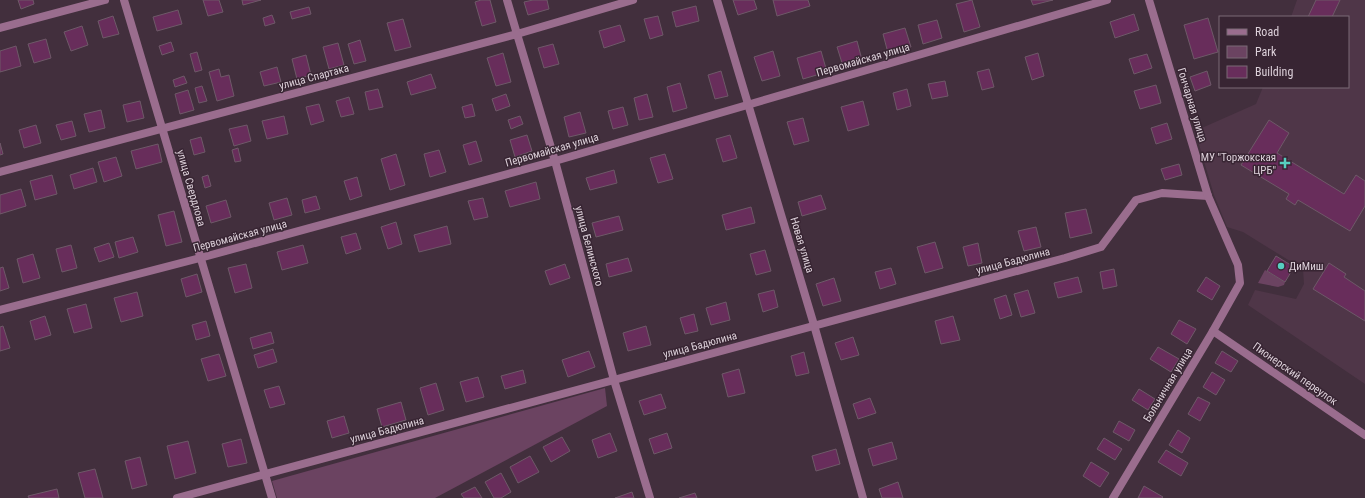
<svg xmlns="http://www.w3.org/2000/svg" width="1365" height="498" viewBox="0 0 1365 498" font-family="'Roboto Condensed',sans-serif">
<rect width="100%" height="100%" fill="#422f3d"/>
<path fill="#4f3648" d="M1297 0H1365V384L1248 305 1255 290 1296 299 1304 284 1303 269 1243 232 1227 227 1214 195 1195 131 1256 104 1263 87H1348V17H1291Z"/>
<g fill="#6b4361">
<path d="M1265 270 1285 282 1284 285 1278 287 1258 283Z"/>
<path d="M605 388 607 406 435 498H277L272 481Z"/>
</g>
<g fill="#682d5b" stroke="#6e5968">
<path d="M18 0H33L34 4 21 9Z"/>
<path d="M203 0H219L223 12 208 16Z"/>
<path d="M242 0H261L243 5Z"/>
<path d="M481 0H490L496 22 482 26 475 2Z"/>
<path d="M533 0H547L549 9 528 15 524 2Z"/>
<path d="M733 0H754L757 9 738 15Z"/>
<path d="M773 0H808L810 6 777 16Z"/>
<path d="M972 0 980 27 964 32 956 4Z"/>
<path d="M1031 0H1053L1033 5Z"/>
<path d="M1316 0H1340L1332 17H1308Z"/>
<path d="M696 6 699 21 676 27 672 12Z"/>
<path d="M309 7 311 14 292 19 290 12Z"/>
<path d="M178 10 182 24 157 31 153 17Z"/>
<path d="M1134 14 1139 30 1115 38 1110 22Z"/>
<path d="M272 15 275 23 265 26 263 18Z"/>
<path d="M113 16 119 34 103 38 98 21Z"/>
<path d="M658 16 663 35 650 39 644 19Z"/>
<path d="M1208 18 1218 52 1194 59 1184 25Z"/>
<path d="M403 19 411 47 395 51 387 23Z"/>
<path d="M937 20 942 38 923 44 918 25Z"/>
<path d="M620 25 625 41 604 48 599 31Z"/>
<path d="M82 26 88 45 71 51 64 32Z"/>
<path d="M905 28 911 47 888 53 883 34Z"/>
<path d="M46 39 51 58 34 63 28 44Z"/>
<path d="M360 40 366 61 354 64 348 44Z"/>
<path d="M857 41 862 60 843 66 837 47Z"/>
<path d="M171 42 174 51 162 55 159 46Z"/>
<path d="M338 43 344 65 329 69 323 47Z"/>
<path d="M553 44 559 64 544 68 538 48Z"/>
<path d="M16 46 21 66 0 72V51Z"/>
<path d="M773 51 780 76 762 81 754 57Z"/>
<path d="M821 51 827 72 803 79 797 58Z"/>
<path d="M197 52 202 70 195 72 190 54Z"/>
<path d="M503 53 511 82 496 86 487 58Z"/>
<path d="M1038 53 1044 76 1032 80 1025 57Z"/>
<path d="M1147 54 1152 68 1134 74 1129 59Z"/>
<path d="M306 55 311 75 297 79 292 59Z"/>
<path d="M277 67 281 82 264 86 260 72Z"/>
<path d="M219 69 221 77 229 75 234 96 217 101 209 72Z"/>
<path d="M989 69 994 87 982 90 977 72Z"/>
<path d="M721 71 728 96 715 99 708 75Z"/>
<path d="M1207 71 1211 85 1195 91 1190 77Z"/>
<path d="M431 74 436 88 411 95 407 82Z"/>
<path d="M184 76 187 83 175 87 173 80Z"/>
<path d="M945 81 948 96 932 99 928 84Z"/>
<path d="M680 83 687 108 673 112 667 87Z"/>
<path d="M1156 85 1161 103 1140 109 1134 91Z"/>
<path d="M202 86 207 101 199 103 195 88Z"/>
<path d="M378 89 383 107 369 110 365 92Z"/>
<path d="M907 89 911 106 897 110 893 93Z"/>
<path d="M188 90 194 110 180 114 175 94Z"/>
<path d="M506 94 510 106 496 111 492 99Z"/>
<path d="M647 94 653 117 639 120 634 98Z"/>
<path d="M349 97 354 114 341 117 336 101Z"/>
<path d="M140 101 144 118 127 122 123 105Z"/>
<path d="M863 101 869 125 848 131 841 107Z"/>
<path d="M319 104 324 121 311 125 306 107Z"/>
<path d="M472 104 475 116 465 118 462 107Z"/>
<path d="M623 107 628 125 613 129 608 111Z"/>
<path d="M101 110 105 128 89 132 84 114Z"/>
<path d="M580 112 586 133 569 137 564 117Z"/>
<path d="M284 116 288 134 267 139 262 121Z"/>
<path d="M520 116 523 124 511 129 508 120Z"/>
<path d="M803 118 809 141 794 145 787 122Z"/>
<path d="M1269 120 1289 133 1277 153 1344 194 1356 175 1365 181V206L1350 231 1298 200 1295 205 1286 199 1289 194 1241 165Z"/>
<path d="M72 121 76 136 61 140 56 125Z"/>
<path d="M1167 123 1172 139 1156 144 1151 128Z"/>
<path d="M36 125 41 143 24 148 19 130Z"/>
<path d="M247 125 251 141 234 146 229 129Z"/>
<path d="M527 135 532 151 515 157 510 140Z"/>
<path d="M730 135 737 158 723 162 716 139Z"/>
<path d="M201 137 205 152 194 155 190 140Z"/>
<path d="M476 141 482 161 469 165 463 145Z"/>
<path d="M0 143 3 154 0 155Z"/>
<path d="M158 144 162 162 136 169 131 151Z"/>
<path d="M238 148 241 161 235 162 232 150Z"/>
<path d="M439 150 446 172 430 177 424 154Z"/>
<path d="M396 154 405 185 390 190 381 159Z"/>
<path d="M665 154 673 179 658 183 650 158Z"/>
<path d="M116 157 122 176 104 182 98 162Z"/>
<path d="M1179 164 1182 175 1165 180 1161 169Z"/>
<path d="M93 168 97 182 74 189 70 175Z"/>
<path d="M614 170 617 183 590 190 586 178Z"/>
<path d="M52 175 57 194 35 200 30 181Z"/>
<path d="M208 175 211 186 205 188 202 177Z"/>
<path d="M357 177 362 196 350 200 344 181Z"/>
<path d="M536 182 540 199 510 207 505 191Z"/>
<path d="M21 189 26 206 0 214V195Z"/>
<path d="M821 195 826 209 802 216 798 202Z"/>
<path d="M316 196 320 209 305 213 302 200Z"/>
<path d="M287 198 292 215 274 220 269 203Z"/>
<path d="M483 198 488 217 474 220 468 201Z"/>
<path d="M226 200 231 217 211 223 206 206Z"/>
<path d="M751 207 755 223 726 230 722 215Z"/>
<path d="M1086 209 1092 233 1070 238 1065 213Z"/>
<path d="M174 211 182 242 166 246 158 215Z"/>
<path d="M619 216 623 230 596 237 592 223Z"/>
<path d="M396 222 402 244 388 249 381 227Z"/>
<path d="M447 226 451 244 419 252 414 235Z"/>
<path d="M1036 227 1041 247 1024 251 1018 231Z"/>
<path d="M356 233 361 249 346 254 341 237Z"/>
<path d="M133 237 138 252 119 258 115 242Z"/>
<path d="M935 242 943 268 925 273 917 247Z"/>
<path d="M109 243 114 257 99 262 94 248Z"/>
<path d="M978 243 982 263 968 266 963 247Z"/>
<path d="M71 245 77 268 62 272 56 249Z"/>
<path d="M303 245 308 263 282 270 277 252Z"/>
<path d="M765 250 771 271 756 275 750 254Z"/>
<path d="M33 254 40 278 23 283 17 259Z"/>
<path d="M1276 256 1294 267 1285 282 1267 271Z"/>
<path d="M628 258 632 271 609 277 606 264Z"/>
<path d="M1329 263 1346 274 1344 277 1365 291V321L1313 289Z"/>
<path d="M246 264 252 288 235 293 228 268Z"/>
<path d="M565 264 570 278 550 285 545 271Z"/>
<path d="M3 267 9 288 0 291V268Z"/>
<path d="M891 268 896 284 880 289 875 272Z"/>
<path d="M1114 269 1117 286 1103 289 1100 272Z"/>
<path d="M197 274 202 292 186 297 181 279Z"/>
<path d="M1078 277 1082 292 1058 298 1054 283Z"/>
<path d="M1206 277 1220 286 1212 300 1197 291Z"/>
<path d="M834 278 841 301 823 306 816 284Z"/>
<path d="M774 290 778 307 763 312 758 294Z"/>
<path d="M1028 290 1035 313 1021 317 1014 294Z"/>
<path d="M137 292 143 316 121 322 114 298Z"/>
<path d="M1006 295 1012 315 1000 319 994 299Z"/>
<path d="M726 302 730 320 711 325 706 308Z"/>
<path d="M86 304 92 328 74 333 67 309Z"/>
<path d="M694 314 698 331 685 334 680 318Z"/>
<path d="M45 316 51 335 35 340 30 321Z"/>
<path d="M953 316 960 340 941 344 935 321Z"/>
<path d="M1179 320 1196 329 1187 344 1171 334Z"/>
<path d="M206 321 210 336 196 340 192 325Z"/>
<path d="M3 326 10 348 0 351V327Z"/>
<path d="M646 326 651 345 628 351 623 333Z"/>
<path d="M271 332 274 343 253 349 250 338Z"/>
<path d="M853 337 859 355 841 360 835 343Z"/>
<path d="M1158 347 1179 359 1171 372 1150 359Z"/>
<path d="M273 349 277 362 258 368 254 355Z"/>
<path d="M589 351 595 367 568 377 562 360Z"/>
<path d="M1222 351 1238 361 1231 372 1215 363Z"/>
<path d="M804 352 809 373 796 376 791 356Z"/>
<path d="M219 354 226 376 208 381 201 359Z"/>
<path d="M739 369 745 393 728 397 722 374Z"/>
<path d="M523 370 526 383 505 389 501 376Z"/>
<path d="M1212 372 1225 380 1216 395 1203 387Z"/>
<path d="M478 377 484 397 466 402 460 382Z"/>
<path d="M436 383 444 410 428 415 420 388Z"/>
<path d="M279 386 285 404 270 408 264 390Z"/>
<path d="M1139 389 1155 399 1148 410 1132 400Z"/>
<path d="M661 394 666 408 644 415 639 401Z"/>
<path d="M1198 397 1210 403 1200 421 1188 414Z"/>
<path d="M870 398 876 413 858 419 853 404Z"/>
<path d="M401 402 406 420 382 427 377 409Z"/>
<path d="M344 416 349 433 332 438 327 421Z"/>
<path d="M1119 421 1135 430 1129 441 1113 432Z"/>
<path d="M1178 430 1190 438 1182 453 1169 445Z"/>
<path d="M610 433 617 451 598 458 592 440Z"/>
<path d="M667 433 672 448 654 454 649 439Z"/>
<path d="M562 437 570 451 551 462 543 447Z"/>
<path d="M1104 438 1122 449 1115 460 1097 449Z"/>
<path d="M241 439 247 463 228 467 222 444Z"/>
<path d="M188 441 196 473 175 479 167 446Z"/>
<path d="M892 442 897 459 873 466 868 449Z"/>
<path d="M836 449 840 464 816 471 812 456Z"/>
<path d="M1166 450 1188 463 1181 476 1158 462Z"/>
<path d="M530 456 539 472 518 483 510 467Z"/>
<path d="M140 457 147 485 132 489 125 461Z"/>
<path d="M1091 462 1109 473 1100 487 1083 476Z"/>
<path d="M95 469 103 498H85L78 473Z"/>
<path d="M501 473 511 492 501 498H494L485 482Z"/>
<path d="M898 482 903 498H882L879 489Z"/>
<path d="M1144 486 1163 497 1162 498H1138Z"/>
<path d="M475 487 482 498H464L461 494Z"/>
<path d="M57 489 59 498H29L28 496Z"/>
<path d="M632 492 634 498H615Z"/>
<path d="M695 493 697 498H679Z"/>
</g>
<g fill="none" stroke-linecap="round" stroke-linejoin="round">
<g stroke="#9a6d8e" stroke-width="8">
<path d="M124 0 272 498"/>
<path d="M507 0 517 34 633 0"/>
<path d="M717 0 814 325 863 498"/>
<path d="M0 28 105 0"/>
<path d="M0 310 200 258 555 161 1107 0"/>
<path d="M177 498 1065 258 1101 247 1136 200 1162 193 1208 196"/>
</g>
<g stroke="#9a6d8e" stroke-width="8">
<path d="M0 172 517 34 555 161 614 380 650 498"/>
<path d="M1213 331 1365 435"/>
<path d="M1113 498 1213 331 1240 283 1238 265 1208 196 1149 0"/>
</g>
</g>
<g fill="#57cec1" stroke="#382533" stroke-width="1.5">
<path d="M1283 157h4v4h4v4h-4v4h-4v-4h-4v-4h4z"/>
<circle cx="1281" cy="266" r="4"/>
</g>
<g text-anchor="middle" dominant-baseline="central" stroke-width="3" stroke-linejoin="round" paint-order="stroke">
<g font-size="11" fill="#ddd1da" stroke="#382533">
<text transform="translate(863 60) rotate(-16)">Первомайская улица</text>
<text transform="translate(314 77) rotate(-15)">улица Спартака</text>
<text transform="translate(1192 105) rotate(73)">Гончарная улица</text>
<text transform="translate(552 150) rotate(-16)">Первомайская улица</text>
<text transform="translate(191 188) rotate(74)">улица Свердлова</text>
<text transform="translate(240 236) rotate(-15)">Первомайская улица</text>
<text transform="translate(802 245) rotate(73)">Новая улица</text>
<text transform="translate(589 246) rotate(75)">улица Белинского</text>
<text transform="translate(1013 261) rotate(-15)">улица Бадюлина</text>
<text transform="translate(700 345) rotate(-15)">улица Бадюлина</text>
<text transform="translate(1295 374) rotate(35)">Пионерский переулок</text>
<text transform="translate(1168 385) rotate(-59)">Больничная улица</text>
<text transform="translate(387 430) rotate(-15)">улица Бадюлина</text>
</g>
<g font-size="11" fill="#ddd1da" stroke="#382533" text-anchor="end">
<text x="1276" y="157">МУ "Торжокская<tspan x="1276" dy="13">ЦРБ"</tspan></text>
<text x="1289" y="266" text-anchor="start">ДиМиш</text>
</g>
</g>
<rect x="1219" y="16" width="130" height="72" fill="#382533" stroke="#7a6a76"/>
<rect x="1227" y="29" width="20" height="6" fill="#9a6d8e" stroke="#7a6a76"/>
<text x="1255" y="36" font-size="12" fill="#ddd1da">Road</text>
<rect x="1227" y="46" width="20" height="12" fill="#6b4361" stroke="#7a6a76"/>
<text x="1255" y="56" font-size="12" fill="#ddd1da">Park</text>
<rect x="1227" y="66" width="20" height="12" fill="#682d5b" stroke="#7a6a76"/>
<text x="1255" y="76" font-size="12" fill="#ddd1da">Building</text>
</svg>
